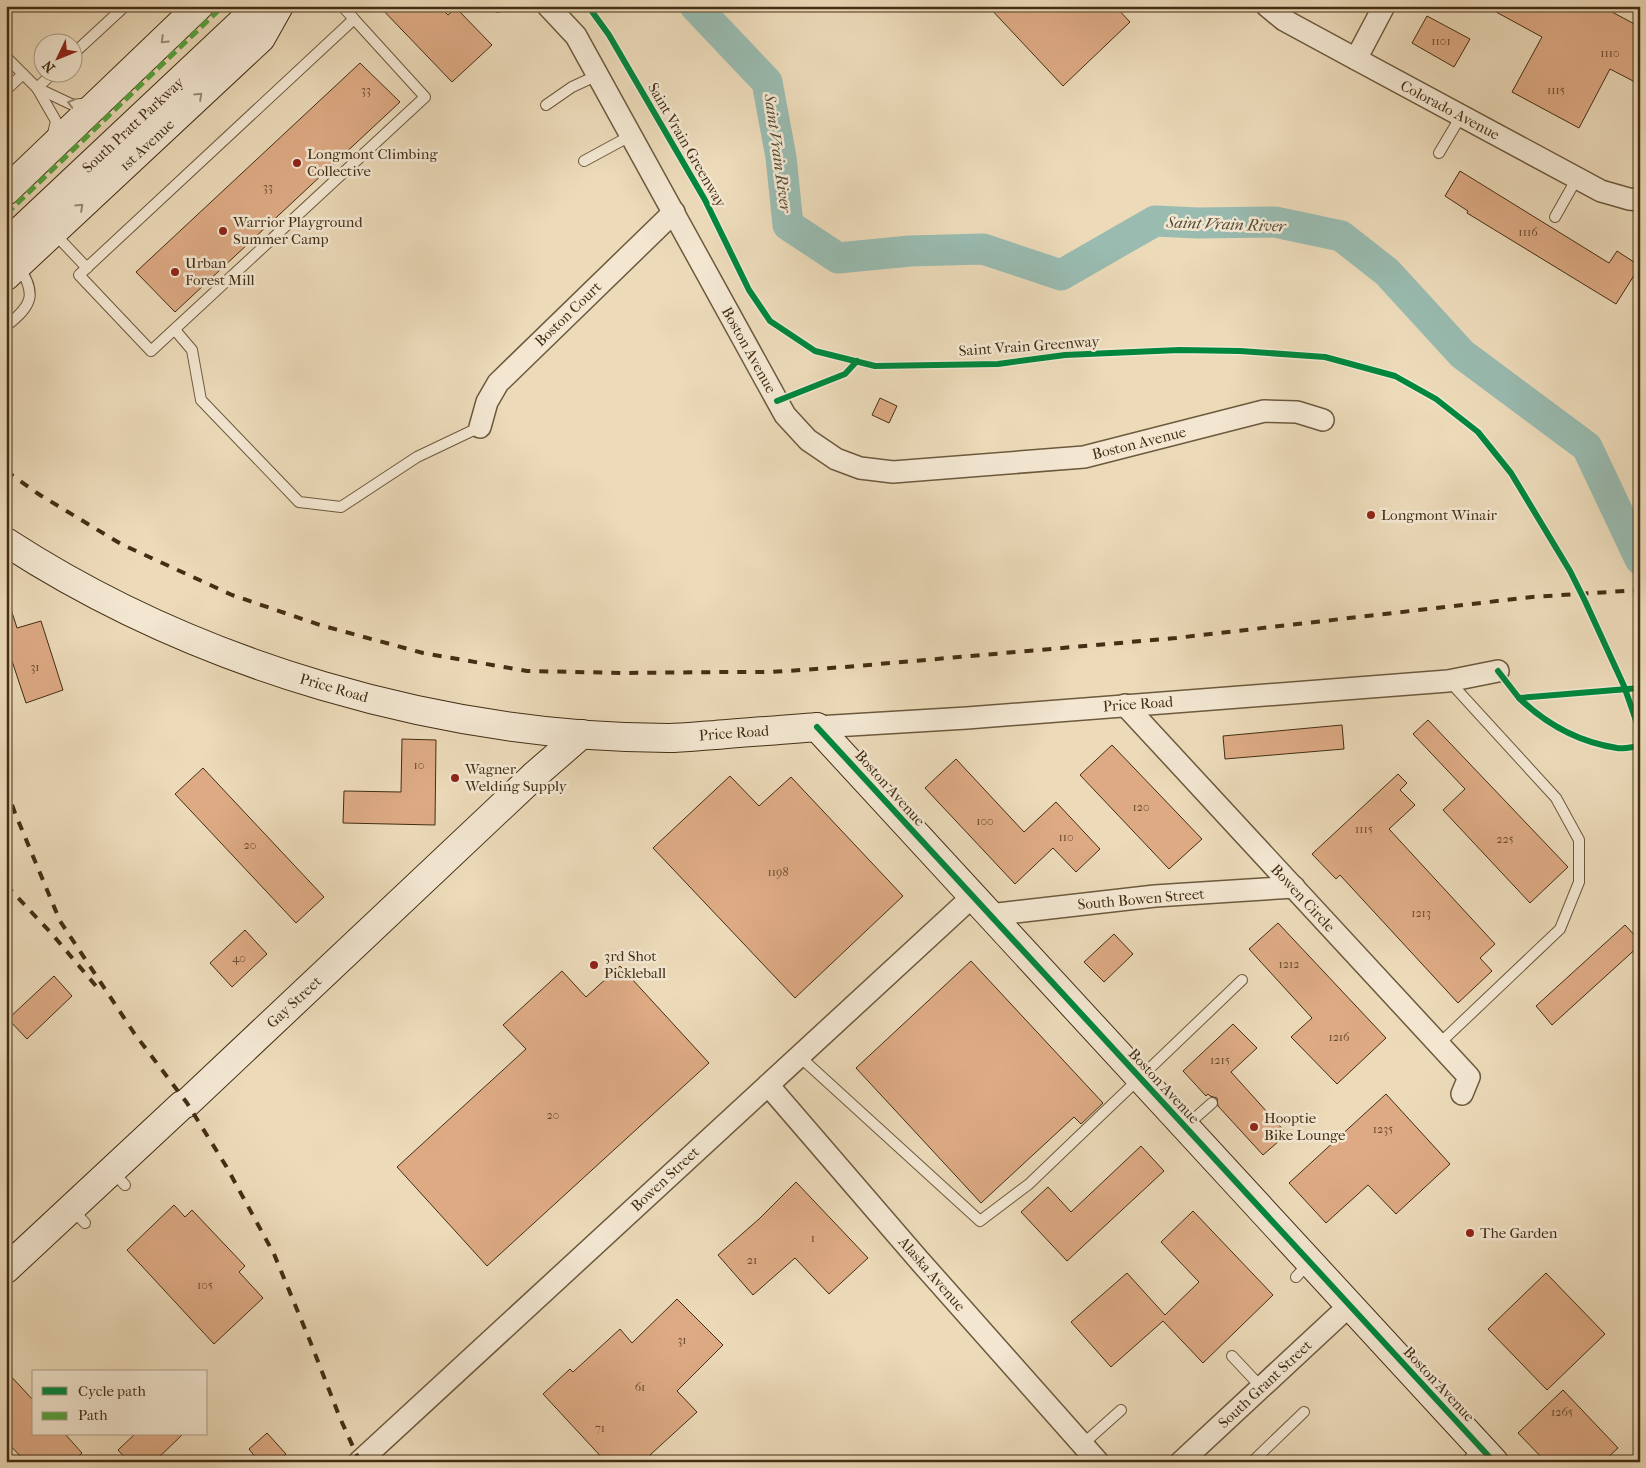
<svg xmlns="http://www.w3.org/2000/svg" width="1646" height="1468" viewBox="0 0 1646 1468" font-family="'IM FELL French Canon',serif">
<rect width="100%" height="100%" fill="#ecdab9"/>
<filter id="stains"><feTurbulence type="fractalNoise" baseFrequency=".004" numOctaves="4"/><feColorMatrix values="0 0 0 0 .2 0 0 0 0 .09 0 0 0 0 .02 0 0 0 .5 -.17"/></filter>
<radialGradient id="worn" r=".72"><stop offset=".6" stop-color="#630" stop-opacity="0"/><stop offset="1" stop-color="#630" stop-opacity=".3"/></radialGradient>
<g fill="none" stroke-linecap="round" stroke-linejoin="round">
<path stroke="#99bbb0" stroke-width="31" d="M695 6 767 82 781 157 788 225 838 258 910 251 983 249 1061 275 1155 221 1198 223 1275 222 1341 236 1387 272 1462 354 1587 447 1640 559"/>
</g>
<g fill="#ddaa84" stroke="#432e14">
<path d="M379 6H439L448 15 456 8 492 45 452 82Z"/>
<path d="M988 6H1115L1130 22 1063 86Z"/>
<path d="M1485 6H1601L1640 27V73L1635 82 1610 69 1579 128 1512 92 1542 37Z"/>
<path d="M1427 16 1470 39 1454 67 1412 43Z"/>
<path d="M360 63 400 102 175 312 136 272Z"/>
<path d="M1460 171 1609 263 1617 251 1640 266 1616 304 1467 213 1468 211 1445 196Z"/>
<path d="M880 398 897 406 889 423 872 415Z"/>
<path d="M9 603 17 628 41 621 63 690 26 703 6 643V604Z"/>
<path d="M1428 720 1568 867 1530 903 1443 810 1465 789 1413 734Z"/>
<path d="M1342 725 1344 749 1225 759 1223 736Z"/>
<path d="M402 739 436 740 435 825 343 823 344 791 401 792Z"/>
<path d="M1112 745 1202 839 1169 869 1080 775Z"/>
<path d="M956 759 1024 832 1056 802 1100 849 1076 872 1053 848 1015 884 925 788Z"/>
<path d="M203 768 324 897 296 923 175 794Z"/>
<path d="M1398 774 1407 783 1400 790 1415 805 1389 829 1495 944 1480 958 1492 971 1458 1003 1340 875 1336 879 1312 854Z"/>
<path d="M730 776 759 806 791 777 903 896 795 998 653 848Z"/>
<path d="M1278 923 1386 1038 1337 1084 1291 1037 1312 1018 1249 949Z"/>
<path d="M1625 925 1640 941V945L1552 1025 1536 1006Z"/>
<path d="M245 930 267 954 232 987 210 963Z"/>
<path d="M1114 934 1133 954 1104 982 1084 962Z"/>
<path d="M971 961 1103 1103 1081 1124 1074 1117 981 1203 856 1068Z"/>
<path d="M620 966 709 1063 487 1266 397 1167 526 1049 503 1025 562 971 586 997Z"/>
<path d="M54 976 72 996 27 1039 8 1019Z"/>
<path d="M1233 1024 1257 1048 1231 1072 1287 1134 1263 1155 1218 1106 1217 1098 1210 1096 1208 1094 1206 1096 1183 1071Z"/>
<path d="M1386 1094 1450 1164 1396 1214 1368 1185 1326 1223 1289 1183Z"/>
<path d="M1141 1146 1164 1171 1067 1261 1021 1212 1048 1187 1071 1212Z"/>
<path d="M796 1182 868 1258 829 1294 795 1258 753 1295 718 1255 759 1219Z"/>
<path d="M174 1205 185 1217 192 1210 245 1266 239 1272 263 1298 214 1344 127 1250Z"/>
<path d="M1193 1211 1273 1295 1203 1363 1163 1321 1111 1367 1071 1322 1127 1273 1165 1315 1199 1282 1161 1242Z"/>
<path d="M1546 1273 1605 1334 1547 1390 1488 1329Z"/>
<path d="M677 1299 723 1345 677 1391 697 1412 650 1455 656 1462H606L543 1394 570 1369 573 1372 620 1329 632 1343Z"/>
<path d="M6 1371 34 1401V1434H65L82 1453 73 1462H26L6 1441Z"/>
<path d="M1563 1390 1618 1448 1603 1462H1546L1518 1433Z"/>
<path d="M267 1433 286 1454 278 1462H259L249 1449Z"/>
<path d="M135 1434H183L154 1462H129L118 1450Z"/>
</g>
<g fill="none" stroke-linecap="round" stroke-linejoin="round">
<g stroke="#6d593d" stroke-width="12">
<g id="lane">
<path d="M342 6 354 19"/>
<path d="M498 7V6"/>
<path d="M354 19 425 97 151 351 79 275Z"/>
<path d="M72 55 125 6"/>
<path d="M6 57 37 88 56 121 52 138"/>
<path d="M37 88 73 105 89 103"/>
<path d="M37 88 54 72"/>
<path d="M6 90 23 74"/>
<path d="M546 105 572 87 598 75"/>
<path d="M1439 153 1461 116"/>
<path d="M584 161 632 135"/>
<path d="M1555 217 1577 178"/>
<path d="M53 232 87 268"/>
<path d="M6 326C33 305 37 294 18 265"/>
<path d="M175 330 192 350 201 400 299 502 341 507 417 457 480 427"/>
<path d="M1439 1044 1560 929 1579 882V840L1556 798 1449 681"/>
<path d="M799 1056 980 1221 1029 1184 1242 980"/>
<path d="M1186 1126 1212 1103"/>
<path d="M112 1171 125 1185"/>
<path d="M72 1209 85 1223"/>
<path d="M1296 1277 1309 1263"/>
<path d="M1232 1356 1261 1387"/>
<path d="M1083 1444 1121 1410"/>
<path d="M1252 1462 1304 1412"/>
<path d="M1466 1462 1480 1448"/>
</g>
</g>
<g stroke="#6d593d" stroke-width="24">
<g id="street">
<path d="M548 6 576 36 785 415 808 440 836 459 860 468 893 472 1084 457 1264 411 1297 412 1323 420"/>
<path d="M1267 6 1284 20 1356 59 1601 191 1629 199 1640 200"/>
<path d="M1356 59 1384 6"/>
<path d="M480 427 487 402 498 383 674 212"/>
<path d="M1125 705 1469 1077 1462 1094"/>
<path d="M817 727 967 718 1448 681 1498 671"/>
<path d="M989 915 1155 896 1294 887"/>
<path d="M768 1085 918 1259 1098 1462"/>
<path d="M359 1462 972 897"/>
<path d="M1181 1462 1350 1305"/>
</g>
</g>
<g stroke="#432e14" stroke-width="30">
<g id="secondary">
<path d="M6 191 199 6"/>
<path d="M6 244 259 6"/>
<path d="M6 276 261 38 279 6"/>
<path d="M6 542C197 666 441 737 668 738 684 738 699 736 715 735 749 732 783 730 817 727L1494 1462"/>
<path d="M6 1269 182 1105 187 1103 536 774 582 734"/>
</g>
</g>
<use href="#lane" stroke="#f3e7d2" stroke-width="10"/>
<use href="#street" stroke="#f3e7d2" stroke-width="21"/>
<use href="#secondary" stroke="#f3e7d2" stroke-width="28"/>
<g stroke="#432e14" stroke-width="4" stroke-dasharray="9 9" stroke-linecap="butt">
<path d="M6 471 40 495 121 544 232 595 320 625 423 653 527 671 625 673 723 672H771L845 667 1176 638 1532 597 1640 590"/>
<path d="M6 788 15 813 60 921 134 1033 187 1103 226 1166 274 1254 310 1341 340 1418 360 1462"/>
<path d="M6 885 52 934 101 992"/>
</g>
<path stroke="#55a43f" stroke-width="5" stroke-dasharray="10 5" stroke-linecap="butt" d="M6 214 223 6"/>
<g stroke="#f3e7d2" stroke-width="9">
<g id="cycleway">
<path d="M588 6 609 35 705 200 749 290 770 321 815 351 875 366 998 364 1065 355 1179 350 1240 351 1325 357 1395 376 1436 399 1478 432 1511 473 1570 571 1585 601 1624 686 1640 732"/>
<path d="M777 401 845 374 857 361"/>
<path d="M1498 671 1519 698 1640 688"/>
<path d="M1519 698C1547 725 1578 742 1617 748 1624 749 1632 747 1640 746"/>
<path d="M817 727 1494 1462"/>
</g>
</g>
<use href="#cycleway" stroke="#00873e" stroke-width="6"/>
</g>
<defs><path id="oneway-chevron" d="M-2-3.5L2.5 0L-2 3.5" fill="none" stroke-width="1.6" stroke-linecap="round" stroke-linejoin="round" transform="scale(1.25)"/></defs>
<g stroke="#9b8a73">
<use href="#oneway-chevron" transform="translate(164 40) rotate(136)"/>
<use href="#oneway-chevron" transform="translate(199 96) rotate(-43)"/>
<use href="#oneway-chevron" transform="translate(71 103) rotate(-164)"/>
<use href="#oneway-chevron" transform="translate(80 207) rotate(-43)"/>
</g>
<g fill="#8f2418" stroke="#f3e7d2" stroke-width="2">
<circle cx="297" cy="163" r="5"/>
<circle cx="223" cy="231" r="5"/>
<circle cx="175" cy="272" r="5"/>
<circle cx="1371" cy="515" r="5"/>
<circle cx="455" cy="778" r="5"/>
<circle cx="594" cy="965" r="5"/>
<circle cx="1254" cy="1127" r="5"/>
<circle cx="1470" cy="1233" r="5"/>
</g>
<g text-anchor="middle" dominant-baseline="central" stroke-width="5" stroke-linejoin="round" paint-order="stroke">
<g font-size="12" fill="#6a4d30">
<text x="1441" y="41">1101</text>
<text x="1610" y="53">1110</text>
<text x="366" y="90">33</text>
<text x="1556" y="90">1115</text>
<text x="268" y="187">33</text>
<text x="1528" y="232">1116</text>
<text x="35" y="667">31</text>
<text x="419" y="765">10</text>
<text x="1141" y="807">120</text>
<text x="985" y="821">100</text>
<text x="1364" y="829">1115</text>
<text x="1066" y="837">110</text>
<text x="1505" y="839">225</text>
<text x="250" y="845">20</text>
<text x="778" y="872">1198</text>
<text x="1421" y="913">1213</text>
<text x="239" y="958">40</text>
<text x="1289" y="964">1212</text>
<text x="1339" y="1037">1216</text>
<text x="1220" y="1060">1215</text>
<text x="553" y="1115">20</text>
<text x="1383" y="1129">1235</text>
<text x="813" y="1238">1</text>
<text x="752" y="1260">21</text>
<text x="205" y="1285">105</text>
<text x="682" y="1340">31</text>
<text x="640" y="1387">61</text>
<text x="1562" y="1412">1265</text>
<text x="600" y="1428">71</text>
</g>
<g font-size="15" fill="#432e14" stroke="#f3e7d2">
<text transform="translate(1450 110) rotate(28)">Colorado Avenue</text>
<text transform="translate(133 125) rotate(-43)">South Pratt Parkway</text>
<text transform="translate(147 145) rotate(-43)">1st Avenue</text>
<text transform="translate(687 145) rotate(60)">Saint Vrain Greenway</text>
<text transform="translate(568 314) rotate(-44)">Boston Court</text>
<text transform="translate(1029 346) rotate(-4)">Saint Vrain Greenway</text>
<text transform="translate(749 350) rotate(61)">Boston Avenue</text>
<text transform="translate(1139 443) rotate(-14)">Boston Avenue</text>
<text transform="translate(334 688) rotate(16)">Price Road</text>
<text transform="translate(1138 704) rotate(-4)">Price Road</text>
<text transform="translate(734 733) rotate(-4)">Price Road</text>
<text transform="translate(890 788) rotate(48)">Boston Avenue</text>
<text transform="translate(1303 898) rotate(47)">Bowen Circle</text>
<text transform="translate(1141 899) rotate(-5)">South Bowen Street</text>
<text transform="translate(294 1002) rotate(-43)">Gay Street</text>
<text transform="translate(1164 1086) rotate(47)">Boston Avenue</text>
<text transform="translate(665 1179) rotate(-43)">Bowen Street</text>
<text transform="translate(932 1274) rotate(49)">Alaska Avenue</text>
<text transform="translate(1265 1384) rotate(-43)">South Grant Street</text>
<text transform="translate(1439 1384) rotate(47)">Boston Avenue</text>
</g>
<g font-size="15" fill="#432e14" stroke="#f3e7d2" text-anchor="start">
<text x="307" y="154">Longmont Climbing<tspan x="307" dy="17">Collective</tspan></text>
<text x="233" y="222">Warrior Playground<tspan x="233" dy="17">Summer Camp</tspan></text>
<text x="185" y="263">Urban<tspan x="185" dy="17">Forest Mill</tspan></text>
<text x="1381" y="515">Longmont Winair</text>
<text x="465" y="769">Wagner<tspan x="465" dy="17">Welding Supply</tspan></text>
<text x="604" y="956">3rd Shot<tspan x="604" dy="17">Pickleball</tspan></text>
<text x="1264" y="1118">Hooptie<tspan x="1264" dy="17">Bike Lounge</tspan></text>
<text x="1480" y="1233">The Garden</text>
</g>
<g font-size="16" font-style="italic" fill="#544a33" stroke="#f3e7d2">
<text transform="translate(778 153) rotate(82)">Saint Vrain River</text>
<text transform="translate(1226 224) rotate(2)">Saint Vrain River</text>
</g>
</g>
<rect width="1646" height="1468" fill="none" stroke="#ecdab9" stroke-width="25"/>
<rect x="8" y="8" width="1631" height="1453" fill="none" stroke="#432e14" stroke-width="2.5"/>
<rect x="12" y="12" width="1621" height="1443" fill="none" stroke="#432e14"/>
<rect x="32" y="1370" width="175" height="65" fill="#f3e7d2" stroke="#ad9d86"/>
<rect x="42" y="1387" width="25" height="8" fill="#00873e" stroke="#ad9d86"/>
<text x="78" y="1396" font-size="15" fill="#432e14">Cycle path</text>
<rect x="42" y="1412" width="25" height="8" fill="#55a43f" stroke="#ad9d86"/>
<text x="78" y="1420" font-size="15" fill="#432e14">Path</text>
<g transform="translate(58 58) rotate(227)"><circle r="24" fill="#f3e7d2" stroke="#ad9d86"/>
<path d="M0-4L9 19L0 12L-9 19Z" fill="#8f2418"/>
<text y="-8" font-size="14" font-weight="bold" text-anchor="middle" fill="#432e14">N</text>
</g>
<rect width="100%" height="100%" filter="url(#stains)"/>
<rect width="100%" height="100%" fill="url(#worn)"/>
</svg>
